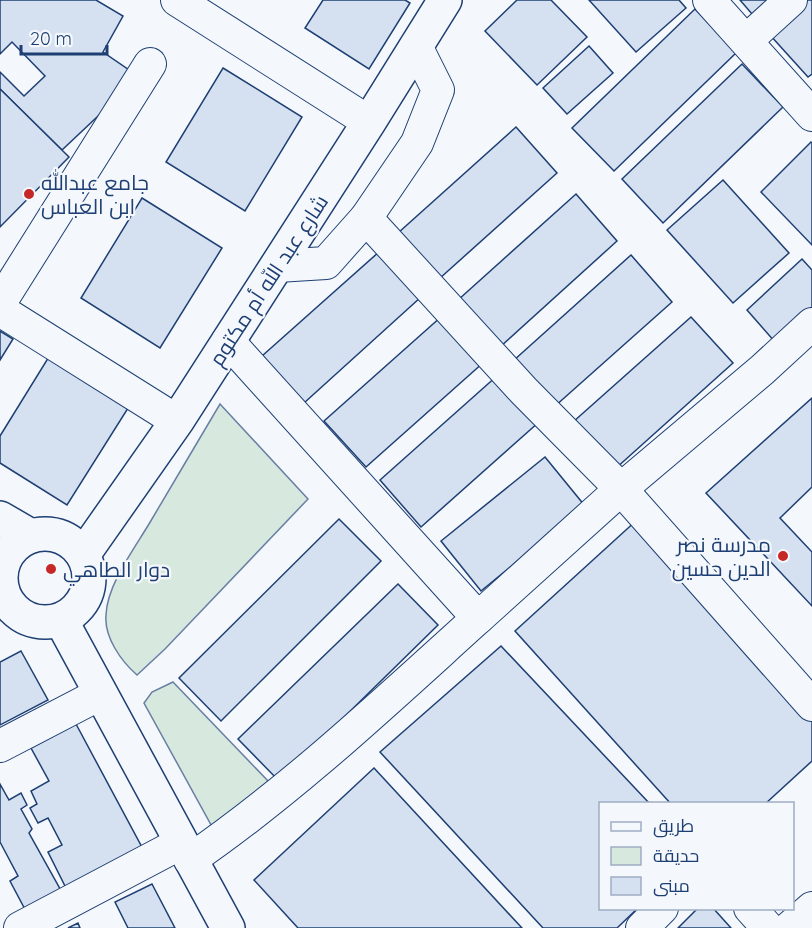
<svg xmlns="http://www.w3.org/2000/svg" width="812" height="928" viewBox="0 0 812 928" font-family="Quicksand,Cairo,sans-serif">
<rect width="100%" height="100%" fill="#f4f7fb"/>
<g fill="#d7e8df" stroke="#687fa3" stroke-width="1.5">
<path d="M220 404 308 499 165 649 137 675C121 661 104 637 106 615 107 585 134 549 149 524 173 484 196 444 220 404Z"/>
<path d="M173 682 269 782 215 832 144 703 152 692Z"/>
</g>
<g fill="#d5e0f0" stroke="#1d3f73" stroke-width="1.5">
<path d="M0 0H96L123 16 103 52 132 72 114 101 62 150 0 89V72L24 96 45 76 12 42 0 54Z"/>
<path d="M323 0H405L410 3 369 69 305 28Z"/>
<path d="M517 0H551L587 37 537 85 485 31Z"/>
<path d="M589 0H679L686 8 636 52Z"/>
<path d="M740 0H781L758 21Z"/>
<path d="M808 0H812V74L808 77 770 35Z"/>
<path d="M695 9 736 53 614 171 572 128Z"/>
<path d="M589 46 613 73 567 114 543 88Z"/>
<path d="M742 64 783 107 663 223 622 179Z"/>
<path d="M223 68 302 117 245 211 166 162Z"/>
<path d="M0 89 69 157 0 227Z"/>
<path d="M516 127 557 173 439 279 398 233Z"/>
<path d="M811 142 812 143V245L761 192Z"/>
<path d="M723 180 789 253 733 303 667 230Z"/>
<path d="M576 194 617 241 500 347 458 300Z"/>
<path d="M142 198 222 248 160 348 81 298Z"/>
<path d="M380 251 421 297 304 403 262 356Z"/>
<path d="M631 255 672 302 554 407 513 361Z"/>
<path d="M802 259 812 270V307L775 342 747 310Z"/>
<path d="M442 316 484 362 366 467 324 421Z"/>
<path d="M691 317 733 363 615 469 573 422Z"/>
<path d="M0 331 13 339 0 360Z"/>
<path d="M50 355 130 405 67 505 0 463V436Z"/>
<path d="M498 375 539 422 421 527 380 480Z"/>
<path d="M812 398V487L780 518 812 552V606L706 493Z"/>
<path d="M545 457 585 506 481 591 441 541Z"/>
<path d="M339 519 381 561 221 721 179 678Z"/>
<path d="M638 519 812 712V761L765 804H671L515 631Z"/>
<path d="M398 584 438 625 279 781 238 739Z"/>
<path d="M501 646 650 804H600V908H638L617 928H543L380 752Z"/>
<path d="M21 651 48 700 0 725V662Z"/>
<path d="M76 724 144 851 68 892 48 852 62 845 48 818 38 823 30 808 37 804 31 791 49 781 31 748Z"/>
<path d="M374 768 522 928H298L254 880Z"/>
<path d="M0 784 9 800 21 793 27 805 21 809 32 829 29 833 64 896 28 915 10 881 18 876 0 842Z"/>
<path d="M152 884 175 928H128L115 902Z"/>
<path d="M698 908H713L731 928H678Z"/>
<path d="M78 923 80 928H68Z"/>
</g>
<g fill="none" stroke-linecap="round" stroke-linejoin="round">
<g stroke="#1d3f73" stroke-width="34">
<g id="minor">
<path d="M177 0 369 122"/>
<path d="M709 0 812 115"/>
<path d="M747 40 791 0"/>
<path d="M366 218 417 143 438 90 416 46"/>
<path d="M0 303 150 64"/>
<path d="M0 310 177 421"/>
<path d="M812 324 762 370 621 489 812 705"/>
<path d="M228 341 478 618 621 489 524 391 366 218 326 263 277 266"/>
<path d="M0 746 100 694"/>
<path d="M190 860C293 789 385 702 478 618"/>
<path d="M750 908 768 928"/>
<path d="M20 928 181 843"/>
<path d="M642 928 662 908"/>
<path d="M789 928 812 908"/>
</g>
</g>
<g stroke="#1d3f73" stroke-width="36">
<g id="major">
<path d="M0 518 31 536"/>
<circle cx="45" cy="578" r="44"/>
<path d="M83 555 177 421 369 122 445 0"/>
<path d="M61 620 228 928"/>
</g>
</g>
<use href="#minor" stroke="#f4f7fb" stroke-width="32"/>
<use href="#major" stroke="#f4f7fb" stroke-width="33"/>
</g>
<g fill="#c62828" stroke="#f4f7fb" stroke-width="2">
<circle cx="29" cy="194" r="6"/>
<circle cx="783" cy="556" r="6"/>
<circle cx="51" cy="569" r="6"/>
</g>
<g text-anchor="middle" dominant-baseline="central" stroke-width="4.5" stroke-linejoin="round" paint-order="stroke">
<g font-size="21" fill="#1d3f73" stroke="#f4f7fb" text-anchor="start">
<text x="41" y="182">جامع عبدالله<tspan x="41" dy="24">ابن العباس</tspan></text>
<text x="771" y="544" text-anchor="end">مدرسة نصر<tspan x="771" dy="24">الدين حسين</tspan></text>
<text x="63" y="569">دوار الطاهي</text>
</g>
<g font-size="21" fill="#1d3f73" stroke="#f4f7fb">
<text transform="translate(268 280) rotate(-57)">شارع عبد اللّه أم مكتوم</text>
</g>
</g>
<rect x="599" y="802" width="195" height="108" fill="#f4f7fb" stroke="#9eadc5" stroke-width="1.5"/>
<rect x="611" y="822" width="30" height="9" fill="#f4f7fb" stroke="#9eadc5" stroke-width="1.5"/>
<text x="653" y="832" font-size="18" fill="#1d3f73">طريق</text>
<rect x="611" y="847" width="30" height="18" fill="#d7e8df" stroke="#9eadc5" stroke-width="1.5"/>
<text x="653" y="862" font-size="18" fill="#1d3f73">حديقة</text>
<rect x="611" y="877" width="30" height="18" fill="#d5e0f0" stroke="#9eadc5" stroke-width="1.5"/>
<text x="653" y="892" font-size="18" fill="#1d3f73">مبنى</text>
<path d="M21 45v9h86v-9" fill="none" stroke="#1d3f73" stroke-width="3"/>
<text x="30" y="45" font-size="18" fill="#1d3f73" stroke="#f4f7fb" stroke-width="4.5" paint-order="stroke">20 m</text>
</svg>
